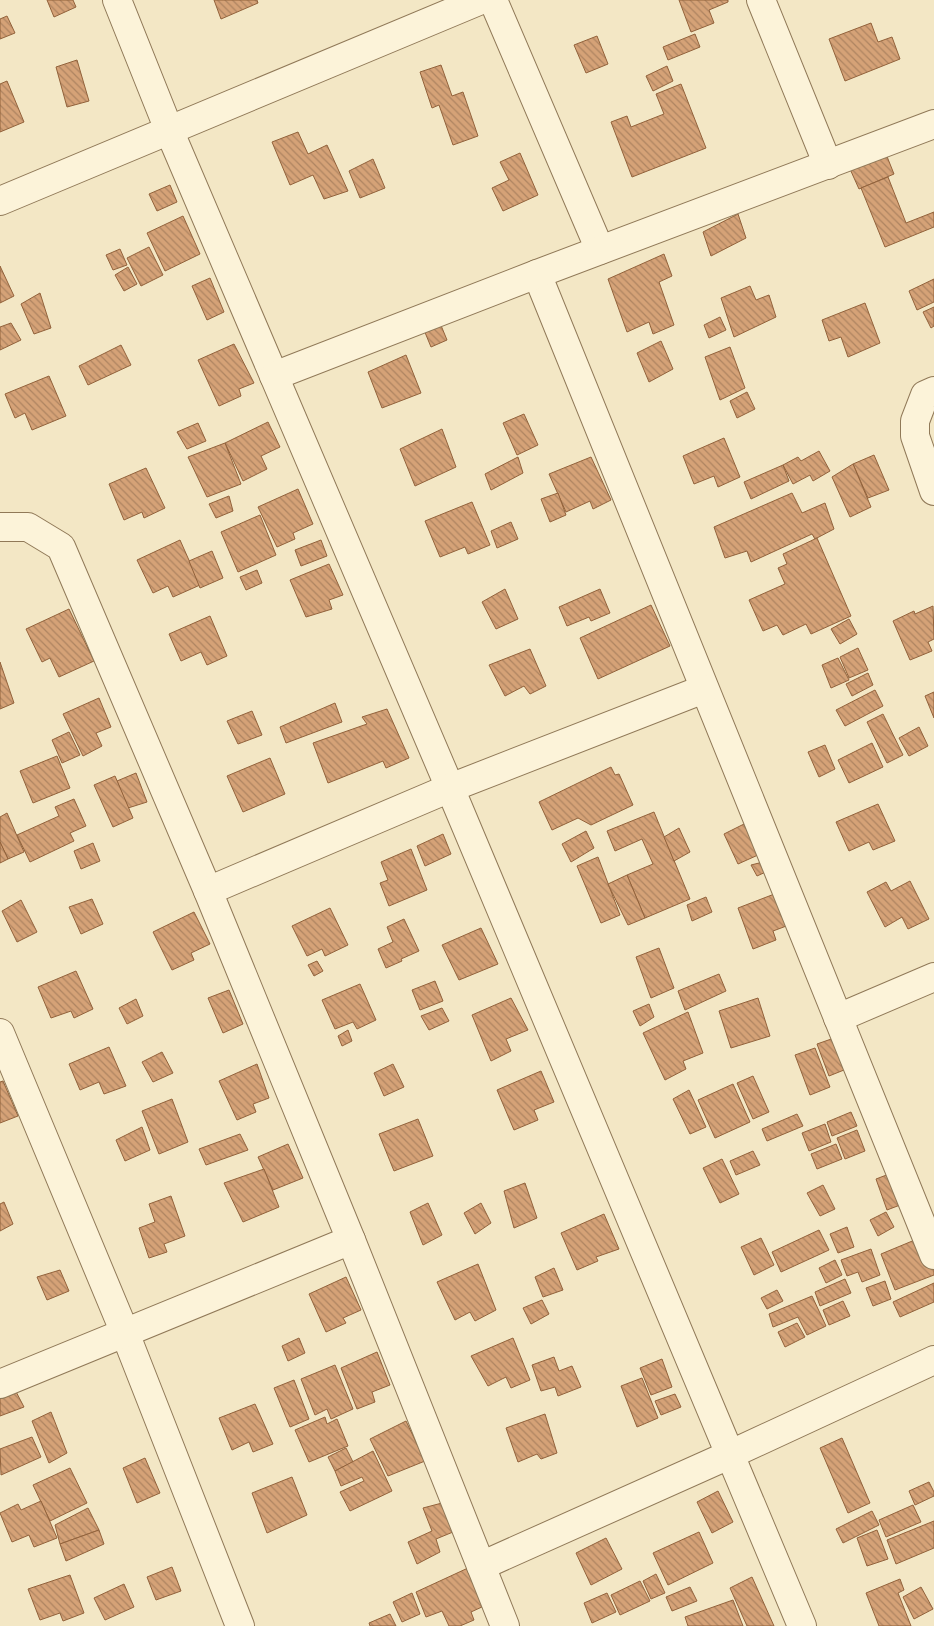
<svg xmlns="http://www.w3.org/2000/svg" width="934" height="1626" viewBox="0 0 934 1626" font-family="'PT Serif',serif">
<defs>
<pattern id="building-back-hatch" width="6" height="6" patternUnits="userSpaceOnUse" patternTransform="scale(1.25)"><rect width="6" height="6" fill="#d5a277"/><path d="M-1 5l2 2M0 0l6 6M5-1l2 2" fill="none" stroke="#ae8461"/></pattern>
</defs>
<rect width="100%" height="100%" fill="#f3e7c5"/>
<g fill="url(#building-back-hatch)" stroke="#92623b">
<path d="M47 0H73L76 7 54 17Z"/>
<path d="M214 0H257L258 3 221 19Z"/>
<path d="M679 0H728V2L709 10 714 23 691 32Z"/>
<path d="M7 16 15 33 0 39V19Z"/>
<path d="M871 23 878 42 892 37 900 59 845 81 829 39Z"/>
<path d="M695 34 700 47 668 60 663 47Z"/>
<path d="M597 36 608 64 586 73 574 45Z"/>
<path d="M77 60 89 101 67 107 56 67Z"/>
<path d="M441 65 452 96 463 92 478 136 453 145 439 105 432 108 420 72Z"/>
<path d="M667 66 673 81 653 91 646 76Z"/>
<path d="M7 81 24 122 0 132V84Z"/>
<path d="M681 84 706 148 632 177 611 122 627 116 631 127 664 114 656 94Z"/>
<path d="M298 132 308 154 327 145 348 191 324 199 313 175 290 185 272 142Z"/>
<path d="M520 153 538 195 503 211 492 188 509 180 500 162Z"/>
<path d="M886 154 894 174 859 189 850 169Z"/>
<path d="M373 159 385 188 360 198 349 171Z"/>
<path d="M888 177 906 223 934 212V227L885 247 861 188Z"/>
<path d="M170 185 177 202 157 211 149 194Z"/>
<path d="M738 214 746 238 711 256 703 232Z"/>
<path d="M183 216 200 254 165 271 147 233Z"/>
<path d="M149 247 163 275 141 286 127 258Z"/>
<path d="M120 249 127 265 113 270 106 255Z"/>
<path d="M664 254 672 276 659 282 674 325 653 334 649 322 627 332 608 279Z"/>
<path d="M0 266 14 296 0 303Z"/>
<path d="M128 267 137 284 124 291 115 275Z"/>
<path d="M210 278 224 312 207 320 192 286Z"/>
<path d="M934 279V302L917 310 909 291Z"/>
<path d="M750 286 756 300 769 295 776 317 734 337 721 298Z"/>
<path d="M40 293 51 328 34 334 21 304Z"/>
<path d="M865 303 880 343 848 357 841 337 829 341 822 320Z"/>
<path d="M934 307V326L931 328 923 312Z"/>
<path d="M720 317 726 330 709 338 704 325Z"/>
<path d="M11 323 21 340 0 350V327Z"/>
<path d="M440 323 447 340 431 347 424 330Z"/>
<path d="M661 341 673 369 649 382 637 353Z"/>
<path d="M234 344 254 383 239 389 241 396 219 406 198 360Z"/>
<path d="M121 345 131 365 88 385 79 366Z"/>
<path d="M730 347 745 388 720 400 705 357Z"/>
<path d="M406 355 421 393 382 408 368 372Z"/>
<path d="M49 376 66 416 32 430 25 413 15 418 5 394Z"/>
<path d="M747 392 755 409 737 418 730 401Z"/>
<path d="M524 414 538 445 517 455 503 423Z"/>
<path d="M268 422 280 447 261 456 267 469 243 481 225 443Z"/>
<path d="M198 423 206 441 187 449 177 432Z"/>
<path d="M442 429 456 467 415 486 400 449Z"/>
<path d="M724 438 740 477 718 487 714 476 694 484 683 456Z"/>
<path d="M225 443 241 484 207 497 188 457Z"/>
<path d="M819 451 830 471 813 481 810 475 793 484 783 465 798 457 801 461Z"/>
<path d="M874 455 889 490 868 498 853 464Z"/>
<path d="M518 457 523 473 491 490 485 474Z"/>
<path d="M591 457 611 500 593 509 590 501 566 512 549 474Z"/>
<path d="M853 464 871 507 850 517 832 477Z"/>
<path d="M783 465 789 481 751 499 744 482Z"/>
<path d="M146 468 165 508 144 518 142 512 124 520 109 484Z"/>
<path d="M298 489 313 524 293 533 295 539 277 547 258 507Z"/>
<path d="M558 493 566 515 550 522 541 499Z"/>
<path d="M792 493 802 513 825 503 834 529 815 539 812 534 751 562 747 551 725 558 714 527Z"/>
<path d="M229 496 233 511 216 518 209 504Z"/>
<path d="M472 502 490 545 468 554 465 547 440 557 425 521Z"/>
<path d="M260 515 276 555 238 572 221 532Z"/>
<path d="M511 522 518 539 497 548 491 531Z"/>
<path d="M817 538 851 616 811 634 806 624 783 635 777 625 763 631 749 600 785 584 778 568 787 564 783 554Z"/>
<path d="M180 540 200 585 173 597 168 586 153 593 137 560Z"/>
<path d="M321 540 327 556 301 566 295 550Z"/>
<path d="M212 551 223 578 200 588 189 561Z"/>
<path d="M329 564 343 595 329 600 332 609 306 617 290 580Z"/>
<path d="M257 570 262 583 246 590 240 577Z"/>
<path d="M505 589 518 619 496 629 482 602Z"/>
<path d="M600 589 610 613 591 621 589 617 567 626 559 607Z"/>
<path d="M651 605 670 646 598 679 580 638Z"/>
<path d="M933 606 934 639 928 642 932 651 910 660 893 621 914 611 915 614Z"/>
<path d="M69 609 94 661 59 677 50 658 42 662 26 629Z"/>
<path d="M210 616 227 656 207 665 201 652 181 661 169 634Z"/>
<path d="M849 619 857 634 840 644 831 629Z"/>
<path d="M858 648 868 670 849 678 840 657Z"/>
<path d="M530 649 546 686 530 694 524 686 505 696 489 665Z"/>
<path d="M838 658 849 680 831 688 822 665Z"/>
<path d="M0 662 14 703 0 709Z"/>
<path d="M868 673 873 685 852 696 846 684Z"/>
<path d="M875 690 883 706 845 726 836 710Z"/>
<path d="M934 692V718L925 696Z"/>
<path d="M99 698 111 727 96 733 102 746 83 756 63 714Z"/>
<path d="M335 703 342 722 286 743 280 727Z"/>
<path d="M387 709 409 758 386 768 383 761 328 783 313 743 367 724 362 717Z"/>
<path d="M252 711 262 735 238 744 227 721Z"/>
<path d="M883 714 903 755 887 763 867 722Z"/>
<path d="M919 727 928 746 909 756 899 738Z"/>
<path d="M69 732 80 755 62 763 52 740Z"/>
<path d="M872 743 883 767 849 783 838 760Z"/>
<path d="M825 745 835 769 819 777 808 752Z"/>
<path d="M57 756 70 788 33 803 20 771Z"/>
<path d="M270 758 285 794 243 812 227 776Z"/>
<path d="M611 767 615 775 619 774 633 805 591 825 578 818 552 830 539 802Z"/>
<path d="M136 773 147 802 128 808 117 781Z"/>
<path d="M115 776 133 818 113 827 94 785Z"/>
<path d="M74 799 86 826 70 833 74 841 30 862 17 835 59 816 55 807Z"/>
<path d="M878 804 895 841 873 850 869 842 849 851 836 822Z"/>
<path d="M654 812 690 899 645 918 627 875 653 864 642 839 615 851 607 831Z"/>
<path d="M7 813 24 852 8 859 0 842V817Z"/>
<path d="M744 824 758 855 738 864 724 834Z"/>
<path d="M679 828 690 852 674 861 664 837Z"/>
<path d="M586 831 594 848 571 862 562 844Z"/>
<path d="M443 834 451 854 425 866 417 846Z"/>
<path d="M0 842 8 859 0 863Z"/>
<path d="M93 843 100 861 81 869 74 851Z"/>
<path d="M411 849 427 890 389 906 380 883 388 880 381 862Z"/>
<path d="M598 857 620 915 601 923 577 866Z"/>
<path d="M763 862 768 871 757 876 751 865Z"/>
<path d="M627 875 645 918 628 925 608 884Z"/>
<path d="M910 881 929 919 908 929 902 917 885 927 867 892 886 882 891 891Z"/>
<path d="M777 893 789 925 773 931 776 940 753 949 738 908Z"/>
<path d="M706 897 712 912 692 921 687 905Z"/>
<path d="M92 899 103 924 81 934 69 907Z"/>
<path d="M21 900 37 932 17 942 2 911Z"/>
<path d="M330 908 348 945 325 956 322 949 307 956 292 926Z"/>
<path d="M194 912 210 944 191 953 194 960 172 970 153 932Z"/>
<path d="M404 919 419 951 401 959 402 961 386 968 378 949 393 942 387 927Z"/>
<path d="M481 928 498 964 459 980 442 945Z"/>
<path d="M659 948 674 988 651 998 636 957Z"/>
<path d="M317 961 323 971 314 976 308 965Z"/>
<path d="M76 971 93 1009 74 1018 71 1011 51 1018 38 987Z"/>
<path d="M719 974 726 991 685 1010 678 991Z"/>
<path d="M435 981 443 1001 420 1010 412 990Z"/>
<path d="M360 984 376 1020 357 1029 353 1022 335 1029 322 1000Z"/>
<path d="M229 990 243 1024 223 1033 208 998Z"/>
<path d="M511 998 528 1030 506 1039 511 1051 491 1061 472 1015Z"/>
<path d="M758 998 770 1036 731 1048 719 1011Z"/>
<path d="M136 999 143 1016 127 1024 119 1008Z"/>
<path d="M649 1004 654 1017 640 1026 633 1011Z"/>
<path d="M442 1008 449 1021 429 1030 421 1016Z"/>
<path d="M688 1012 703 1053 683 1061 686 1069 665 1080 643 1033Z"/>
<path d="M348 1030 352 1041 342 1046 338 1036Z"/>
<path d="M837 1037 849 1068 829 1076 817 1044Z"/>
<path d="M109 1047 126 1086 104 1094 99 1082 80 1090 69 1064Z"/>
<path d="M815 1048 830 1087 810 1095 795 1055Z"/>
<path d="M162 1052 173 1073 153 1082 142 1062Z"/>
<path d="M257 1064 269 1098 253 1104 256 1112 237 1120 219 1081Z"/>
<path d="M393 1064 404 1087 384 1096 374 1073Z"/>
<path d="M541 1071 554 1102 534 1110 538 1120 514 1130 497 1090Z"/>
<path d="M753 1076 769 1112 753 1119 737 1083Z"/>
<path d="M3 1081 18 1116 0 1123V1082Z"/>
<path d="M733 1084 750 1122 715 1138 698 1100Z"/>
<path d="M689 1090 706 1127 690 1134 673 1099Z"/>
<path d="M172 1099 188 1142 159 1154 142 1111Z"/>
<path d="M851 1112 857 1126 832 1136 827 1122Z"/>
<path d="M797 1114 803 1126 767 1141 762 1129Z"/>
<path d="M418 1119 433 1156 394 1171 379 1134Z"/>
<path d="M825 1124 831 1142 809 1151 802 1133Z"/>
<path d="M142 1127 150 1150 125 1161 116 1140Z"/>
<path d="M857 1130 865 1151 845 1159 837 1138Z"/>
<path d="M240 1134 248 1150 206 1165 199 1149Z"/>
<path d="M288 1144 303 1178 273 1190 258 1157Z"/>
<path d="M836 1144 842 1159 817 1169 811 1154Z"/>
<path d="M753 1151 760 1165 736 1175 730 1161Z"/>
<path d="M722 1159 739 1194 720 1203 703 1168Z"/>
<path d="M264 1169 279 1207 243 1222 224 1183Z"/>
<path d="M897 1171 908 1202 887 1210 876 1179Z"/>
<path d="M525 1183 537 1218 514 1228 504 1191Z"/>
<path d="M823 1185 835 1209 820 1216 807 1193Z"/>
<path d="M171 1196 185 1236 164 1244 167 1252 149 1258 139 1228 155 1222 149 1204Z"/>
<path d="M4 1202 13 1224 0 1231V1204Z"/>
<path d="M428 1203 442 1235 423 1245 410 1212Z"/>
<path d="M481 1203 491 1223 475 1234 464 1213Z"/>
<path d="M886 1212 894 1227 878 1236 870 1220Z"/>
<path d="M604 1214 619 1249 596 1257 598 1261 577 1270 561 1233Z"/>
<path d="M847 1227 854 1247 838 1253 830 1234Z"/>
<path d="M819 1230 829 1250 781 1272 772 1252Z"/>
<path d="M922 1237 934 1269V1275L895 1290 881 1254Z"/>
<path d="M761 1238 774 1265 754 1275 741 1247Z"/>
<path d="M871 1249 880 1275 862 1282 858 1272 847 1276 841 1260Z"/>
<path d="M835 1260 842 1275 826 1283 819 1268Z"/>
<path d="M478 1264 496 1310 475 1321 470 1312 455 1320 437 1282Z"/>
<path d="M554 1268 563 1290 543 1297 535 1277Z"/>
<path d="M60 1270 69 1291 47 1300 37 1277Z"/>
<path d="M346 1277 361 1310 343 1318 346 1323 326 1332 309 1294Z"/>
<path d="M845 1279 851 1293 820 1306 815 1292Z"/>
<path d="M885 1281 891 1299 873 1306 866 1288Z"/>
<path d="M934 1283V1302L900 1317 893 1302Z"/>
<path d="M777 1290 783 1301 767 1309 761 1298Z"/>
<path d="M812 1296 826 1326 807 1335 798 1317 773 1327 769 1314Z"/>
<path d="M542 1300 549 1314 531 1324 523 1308Z"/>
<path d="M843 1301 850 1316 829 1325 823 1310Z"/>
<path d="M797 1323 805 1337 785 1347 778 1332Z"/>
<path d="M299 1338 305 1353 288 1361 282 1346Z"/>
<path d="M513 1338 530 1380 511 1388 506 1377 488 1386 471 1356Z"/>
<path d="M377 1352 390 1385 372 1392 375 1402 357 1409 341 1368Z"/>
<path d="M554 1357 559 1371 572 1366 581 1387 558 1396 555 1387 541 1391 532 1365Z"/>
<path d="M662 1359 672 1387 651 1395 640 1368Z"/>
<path d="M335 1365 353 1409 331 1419 327 1409 315 1415 301 1379Z"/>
<path d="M642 1378 658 1418 637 1427 621 1386Z"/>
<path d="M294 1380 309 1419 290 1427 274 1388Z"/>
<path d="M12 1384 24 1407 0 1416V1390Z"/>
<path d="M675 1394 681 1407 661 1415 655 1401Z"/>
<path d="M255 1404 273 1444 253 1452 249 1442 232 1450 219 1418Z"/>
<path d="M51 1412 67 1453 49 1463 32 1421Z"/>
<path d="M545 1414 557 1453 541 1459 537 1454 518 1462 506 1428Z"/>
<path d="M325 1417 327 1424 337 1419 348 1446 309 1462 295 1430Z"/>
<path d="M406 1421 425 1461 388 1476 370 1439Z"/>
<path d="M32 1437 41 1457 1 1475 0 1449Z"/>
<path d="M842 1438 870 1503 848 1513 820 1448Z"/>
<path d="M346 1448 353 1462 335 1471 328 1457Z"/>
<path d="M373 1451 392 1491 350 1511 340 1492 364 1481 362 1477 341 1486 335 1471Z"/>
<path d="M145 1458 160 1493 137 1503 123 1468Z"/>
<path d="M70 1468 87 1503 50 1521 33 1485Z"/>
<path d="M292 1477 307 1515 267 1533 252 1493Z"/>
<path d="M929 1482 934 1492V1496L915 1505 909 1491Z"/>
<path d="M718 1491 733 1522 712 1533 697 1502Z"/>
<path d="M41 1501 57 1538 34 1547 29 1535 12 1542 0 1513 18 1504 21 1510Z"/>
<path d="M442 1503 453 1532 436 1539 440 1552 417 1564 408 1542 432 1531 423 1508Z"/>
<path d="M913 1505 921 1522 886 1537 879 1520Z"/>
<path d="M88 1508 99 1530 60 1544 55 1525Z"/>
<path d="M872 1511 879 1525 843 1543 836 1529Z"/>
<path d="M934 1521V1548L896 1564 887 1540Z"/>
<path d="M99 1530 104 1544 66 1561 60 1544Z"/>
<path d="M877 1530 888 1559 867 1566 857 1538Z"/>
<path d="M699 1532 713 1563 668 1585 653 1553Z"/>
<path d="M606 1538 622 1569 591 1585 576 1553Z"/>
<path d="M172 1567 181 1591 156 1600 147 1577Z"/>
<path d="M468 1568 484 1606 471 1612 474 1620 460 1626H449L442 1611 426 1617 416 1592Z"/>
<path d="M656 1574 665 1593 651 1599 643 1581Z"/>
<path d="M70 1575 84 1613 63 1621 60 1613 40 1620 28 1589Z"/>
<path d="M752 1577 774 1626H747L730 1588Z"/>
<path d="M900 1579 904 1590 898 1593 911 1626H879L866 1593Z"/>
<path d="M640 1581 650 1601 620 1615 611 1595Z"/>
<path d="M124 1584 134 1607 105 1620 94 1598Z"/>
<path d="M690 1587 697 1601 672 1611 666 1597Z"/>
<path d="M921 1587 933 1609 914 1619 903 1597Z"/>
<path d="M412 1593 420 1614 402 1622 393 1602Z"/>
<path d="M607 1593 616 1612 592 1623 584 1603Z"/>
<path d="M733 1600 743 1626H688L685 1617Z"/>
<path d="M390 1614 396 1626H370L369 1623Z"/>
</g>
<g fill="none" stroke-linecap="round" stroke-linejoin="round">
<g stroke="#907958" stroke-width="30">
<g id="minor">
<path d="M117 0 169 130 450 788 802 1626"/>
<path d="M493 0 600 250"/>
<path d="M761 0 828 165"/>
<path d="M0 201 481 0"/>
<path d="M537 274 934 1255"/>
<path d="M274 376 537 274 934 124"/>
<path d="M934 391 925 395 915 421V436L934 491"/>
<path d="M0 527H28L61 547 208 891 351 1240 505 1626"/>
<path d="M208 891 450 788 704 689"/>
<path d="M838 1018 934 977"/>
<path d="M0 1033 125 1333 240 1626"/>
<path d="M0 1384 351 1240"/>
<path d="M481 1566 729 1455 934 1360"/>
</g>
</g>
<use href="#minor" stroke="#fcf3d9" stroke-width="28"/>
</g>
</svg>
